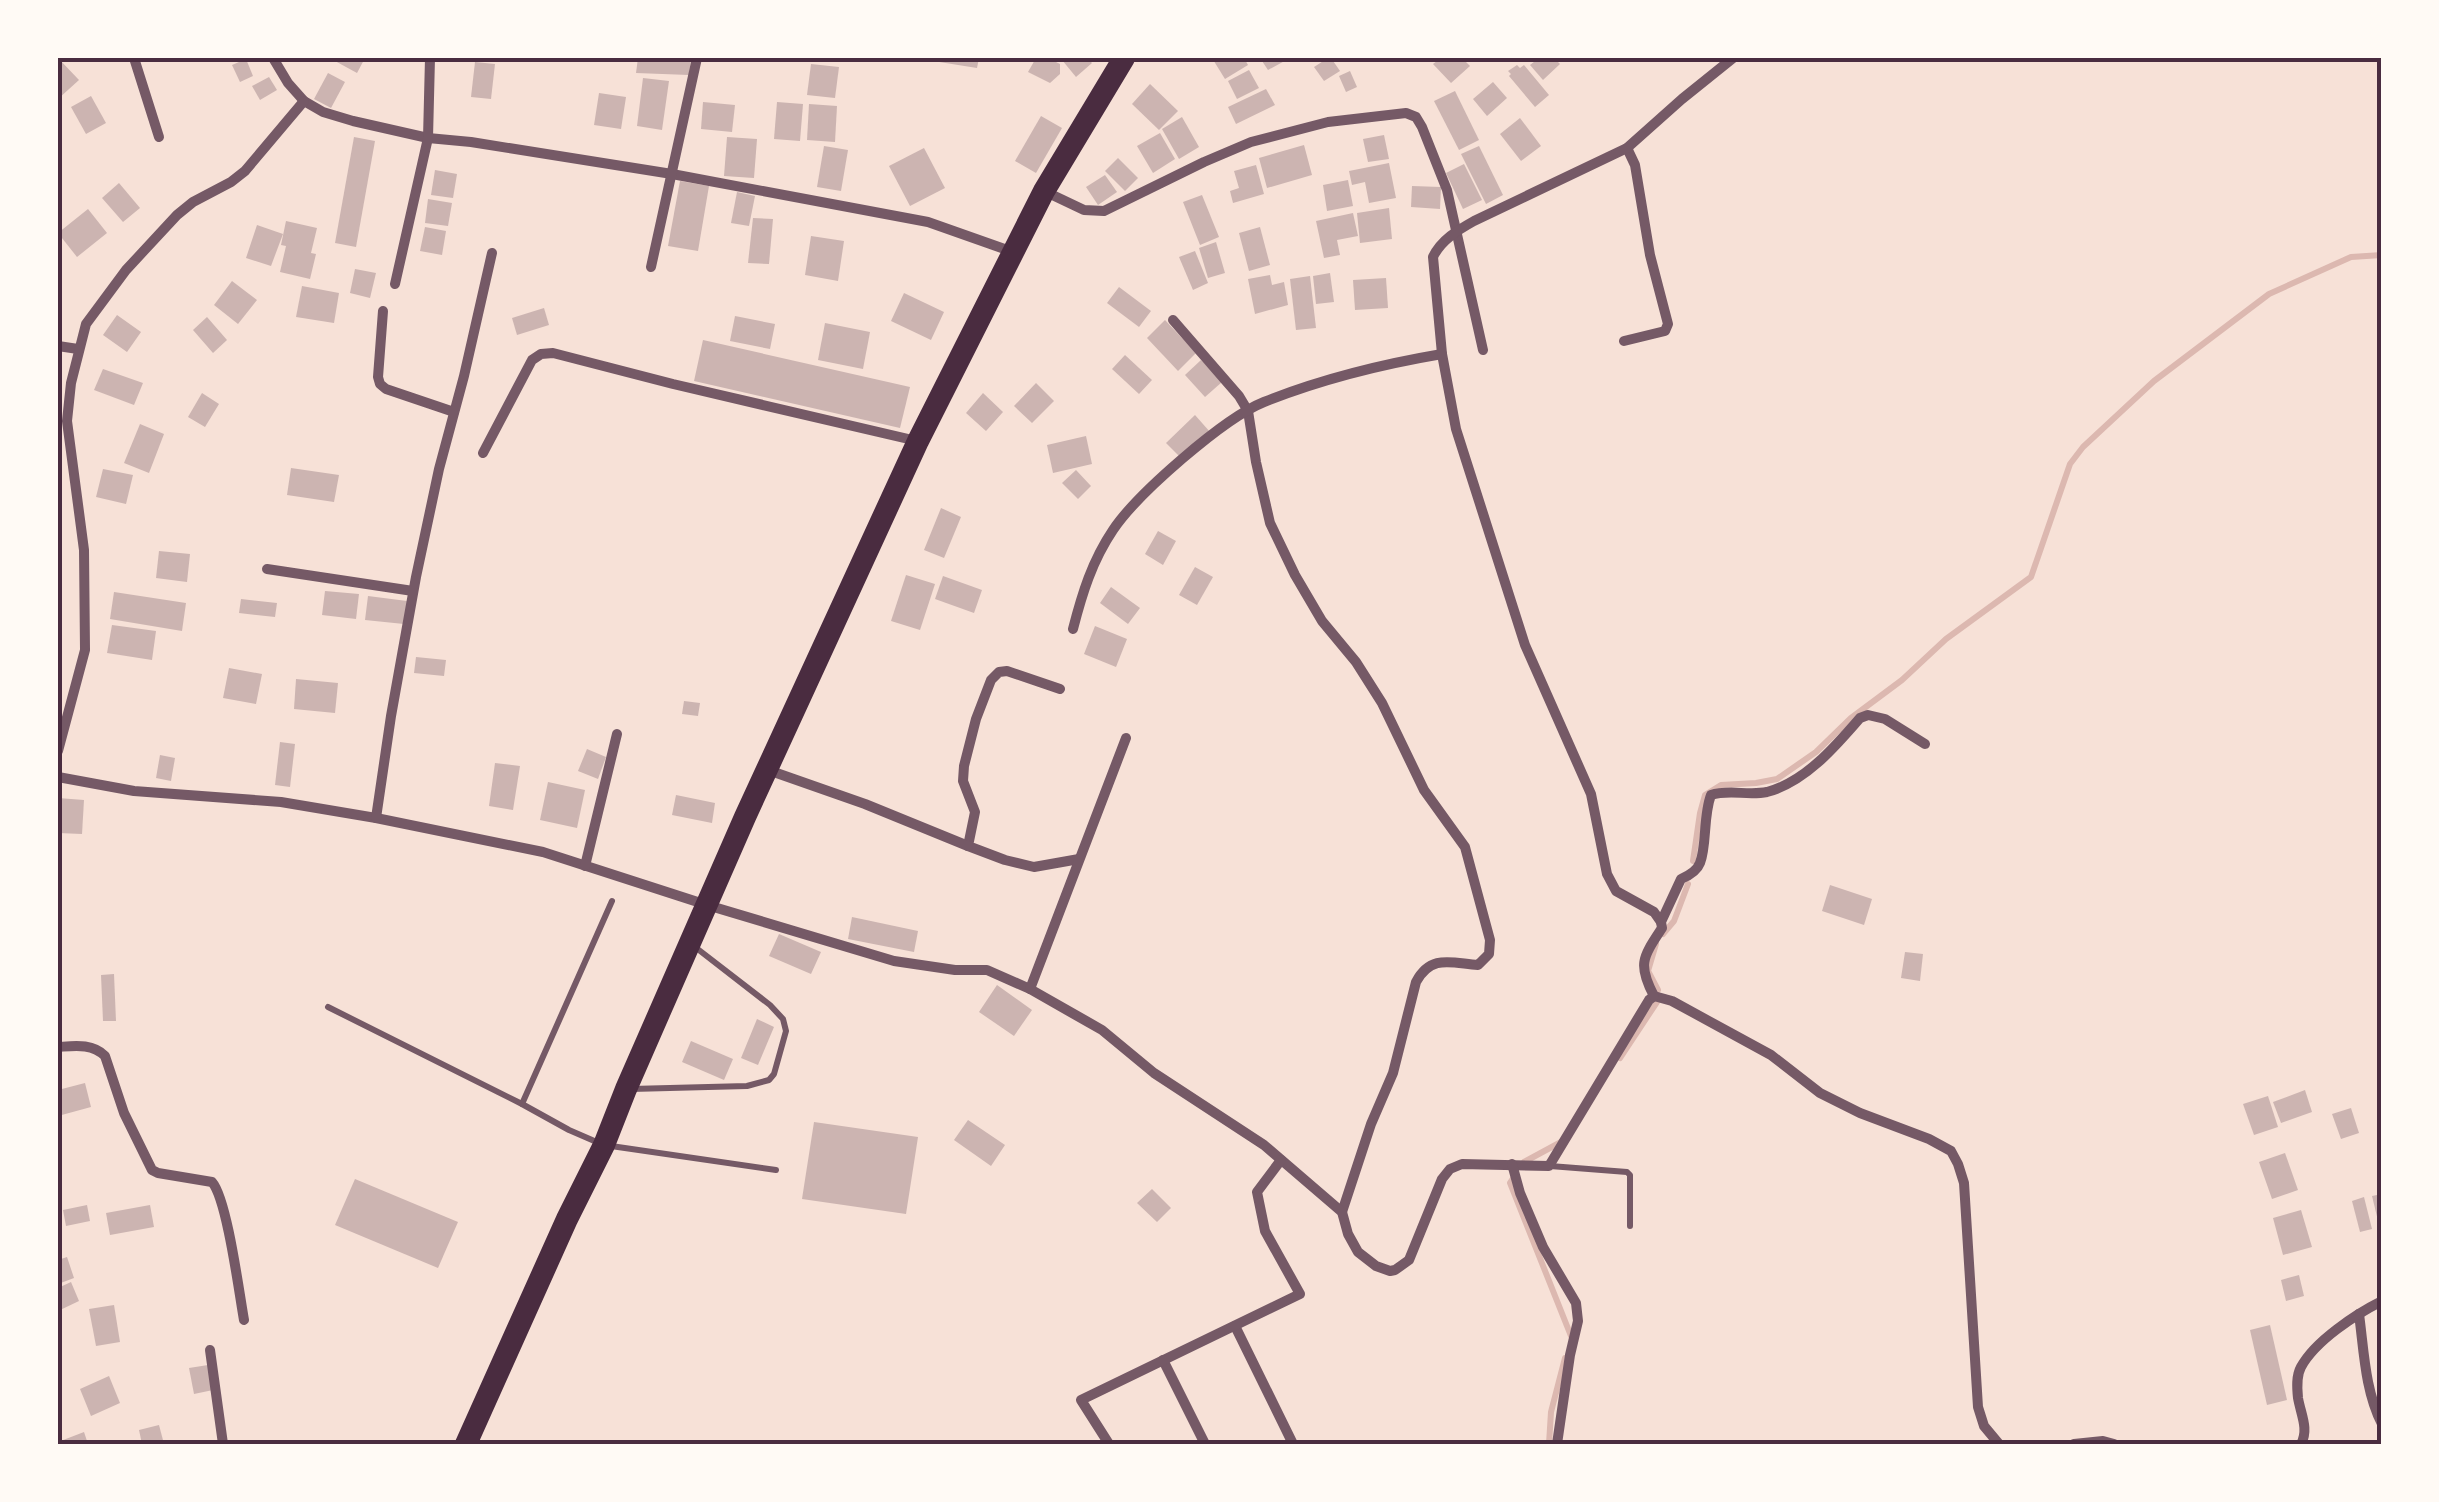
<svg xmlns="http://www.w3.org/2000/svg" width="2439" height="1502" viewBox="0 0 2439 1502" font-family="Inter,sans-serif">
<rect width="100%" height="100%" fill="#f7e1d7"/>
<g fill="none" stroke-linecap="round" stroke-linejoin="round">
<g stroke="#dcb8b0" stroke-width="6">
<path d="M1693 861 1700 813 1705 795 1721 785 1756 783 1777 779 1816 752 1851 718 1902 680 1946 639 2031 577 2070 464 2083 447 2154 381 2269 294 2351 257 2382 255"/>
<path d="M1663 934 1674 921 1688 884"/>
<path d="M1656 944 1648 971 1658 990"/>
<path d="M1620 1058 1657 1002"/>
<path d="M1521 1166 1524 1162 1561 1142"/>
<path d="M1514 1177 1510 1183 1571 1336"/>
<path d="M1549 1444 1551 1412 1565 1358"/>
</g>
</g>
<g fill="#ccb4b1">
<path d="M58 58 79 80 58 99Z"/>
<path d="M336 58H365L357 73 335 61Z"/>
<path d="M638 58H691L689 75 636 73Z"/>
<path d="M934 58H979L977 68 933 61Z"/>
<path d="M1036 58H1048L1060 64V74L1050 83 1028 72Z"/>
<path d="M1065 58H1087L1092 63 1076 77 1062 60Z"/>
<path d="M1212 58H1244L1248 65 1225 79Z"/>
<path d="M1260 58H1290L1268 70Z"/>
<path d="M1328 58H1331L1340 71 1324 81 1314 67Z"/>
<path d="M1441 58H1462L1470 66 1451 83 1433 64Z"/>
<path d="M1539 58H1554L1560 64 1543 80 1530 65Z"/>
<path d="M246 59 253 76 240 82 232 65Z"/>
<path d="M475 62 495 64 491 99 471 97Z"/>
<path d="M811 64 839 67 835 98 807 95Z"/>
<path d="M1517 65 1520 68 1524 65 1549 95 1535 107 1509 76 1511 74 1508 71Z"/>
<path d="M1249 70 1259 88 1237 99 1228 81Z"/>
<path d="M1350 71 1357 87 1346 92 1339 76Z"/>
<path d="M328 73 345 82 331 108 314 99Z"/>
<path d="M269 77 277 90 260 100 252 86Z"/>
<path d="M643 78 669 81 662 130 637 126Z"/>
<path d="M1493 82 1507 98 1487 116 1473 99Z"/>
<path d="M1150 84 1178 111 1159 130 1132 104Z"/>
<path d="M1266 89 1275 105 1236 124 1228 107Z"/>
<path d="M1455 91 1479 140 1459 150 1434 101Z"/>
<path d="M599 93 626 97 621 129 594 125Z"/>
<path d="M91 96 106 123 86 134 71 107Z"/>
<path d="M703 102 735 105 732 132 701 129Z"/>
<path d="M777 102 803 104 800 141 774 139Z"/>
<path d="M809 104 837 106 835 142 807 140Z"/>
<path d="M1041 116 1062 128 1036 173 1015 161Z"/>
<path d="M1182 117 1199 147 1179 159 1162 129Z"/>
<path d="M1520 118 1541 146 1521 161 1500 134Z"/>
<path d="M1160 133 1175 159 1153 173 1137 146Z"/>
<path d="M1384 135 1389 159 1368 162 1363 139Z"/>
<path d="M354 137 375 141 356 247 335 243Z"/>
<path d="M727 137 757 139 754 178 724 176Z"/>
<path d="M1304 145 1312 175 1267 188 1259 158Z"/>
<path d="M824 146 848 150 841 191 817 187Z"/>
<path d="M1479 146 1503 195 1486 204 1461 154Z"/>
<path d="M924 148 945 188 910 206 889 166Z"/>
<path d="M1118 158 1138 178 1125 191 1105 171Z"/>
<path d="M1389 163 1396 198 1369 203 1365 182 1352 185 1349 171Z"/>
<path d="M1464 164 1482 200 1463 209 1446 173Z"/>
<path d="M1256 165 1264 194 1233 203 1230 191 1239 188 1234 171Z"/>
<path d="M435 170 457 174 453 198 431 195Z"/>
<path d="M1105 175 1117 192 1098 205 1086 187Z"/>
<path d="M1348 180 1353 206 1327 211 1323 185Z"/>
<path d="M680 181 709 186 698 251 668 246Z"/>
<path d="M119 183 140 208 123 222 102 198Z"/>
<path d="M1412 186 1441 187 1440 209 1411 207Z"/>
<path d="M737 192 755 196 749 226 731 223Z"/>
<path d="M1202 195 1219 237 1200 245 1183 202Z"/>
<path d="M428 199 452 203 448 226 425 223Z"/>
<path d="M1389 208 1392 239 1360 243 1357 213Z"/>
<path d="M88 209 107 233 77 257 58 233Z"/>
<path d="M1353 213 1358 236 1337 240 1340 255 1324 258 1316 221Z"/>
<path d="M753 218 773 219 769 264 748 263Z"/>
<path d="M286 221 317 228 311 253 316 254 310 279 280 272 286 246 281 245Z"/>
<path d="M257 225 283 234 271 266 246 258Z"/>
<path d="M425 227 446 231 442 255 420 251Z"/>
<path d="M1260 227 1270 265 1249 271 1239 233Z"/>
<path d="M811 236 844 241 838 281 805 275Z"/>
<path d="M1216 242 1225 273 1208 278 1199 248Z"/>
<path d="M1195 251 1208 283 1193 290 1179 257Z"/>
<path d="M355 269 376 273 370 298 350 293Z"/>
<path d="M1330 273 1334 302 1316 304 1313 276Z"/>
<path d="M1270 275 1272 285 1284 282 1288 305 1255 314 1248 279Z"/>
<path d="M1310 276 1316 328 1296 330 1290 279Z"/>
<path d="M1386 278 1388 308 1355 310 1353 280Z"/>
<path d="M232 281 257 300 238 324 214 305Z"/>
<path d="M302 286 339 293 334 323 296 317Z"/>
<path d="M1119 287 1151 311 1139 327 1107 303Z"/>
<path d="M904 293 944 312 931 340 891 321Z"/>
<path d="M544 308 549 325 517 335 512 318Z"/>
<path d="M117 315 141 332 127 352 103 335Z"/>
<path d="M735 316 775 324 770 349 730 341Z"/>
<path d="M207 317 227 340 213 353 193 330Z"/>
<path d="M1165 320 1196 353 1178 371 1147 338Z"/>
<path d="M825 323 870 332 863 369 818 360Z"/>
<path d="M703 340 910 387 900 428 694 381Z"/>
<path d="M1125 355 1152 380 1139 394 1112 369Z"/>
<path d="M1201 360 1222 382 1205 397 1185 375Z"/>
<path d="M103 369 143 383 134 405 94 390Z"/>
<path d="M1036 383 1054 401 1032 423 1014 406Z"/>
<path d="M202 393 219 404 205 427 188 417Z"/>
<path d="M983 393 1003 412 986 431 966 413Z"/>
<path d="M1195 415 1210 432 1182 459 1166 443Z"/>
<path d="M140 424 164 434 149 473 124 463Z"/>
<path d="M1086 436 1092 464 1053 473 1047 445Z"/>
<path d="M291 468 339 475 334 502 287 495Z"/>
<path d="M103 469 133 475 126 504 96 497Z"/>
<path d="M1076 470 1091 486 1078 499 1062 483Z"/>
<path d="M941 508 961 517 944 558 924 550Z"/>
<path d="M1158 531 1176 541 1163 565 1145 554Z"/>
<path d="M159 551 190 554 187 582 156 578Z"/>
<path d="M1195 567 1213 577 1197 605 1179 595Z"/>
<path d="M906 575 935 584 920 630 891 621Z"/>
<path d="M943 576 982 590 974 613 935 599Z"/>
<path d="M1111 587 1140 608 1128 624 1100 603Z"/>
<path d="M325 591 359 594 356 619 322 615Z"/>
<path d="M114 592 186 603 182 631 110 619Z"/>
<path d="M368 596 407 601 404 624 365 620Z"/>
<path d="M241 599 277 603 275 617 239 613Z"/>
<path d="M112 625 156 631 152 660 107 653Z"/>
<path d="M1095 626 1127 639 1116 667 1084 654Z"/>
<path d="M416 657 446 660 444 676 414 673Z"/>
<path d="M229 668 262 674 256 704 223 698Z"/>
<path d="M296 679 338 683 335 713 294 709Z"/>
<path d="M684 701 700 703 698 716 682 714Z"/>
<path d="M280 742 295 744 290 787 275 785Z"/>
<path d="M587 749 606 757 598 779 578 771Z"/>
<path d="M160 755 175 758 171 781 156 778Z"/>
<path d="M495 763 520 766 513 810 489 806Z"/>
<path d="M548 782 585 790 577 828 540 820Z"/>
<path d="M676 795 715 803 712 823 672 815Z"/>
<path d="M58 798 84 800 82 834 58 833Z"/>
<path d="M1830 885 1872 899 1864 925 1822 911Z"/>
<path d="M852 917 918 931 914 952 848 939Z"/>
<path d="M779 934 821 952 811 974 769 956Z"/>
<path d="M1905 952 1923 954 1920 981 1901 978Z"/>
<path d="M114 974 116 1021H103L101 975Z"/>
<path d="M997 985 1032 1010 1014 1036 979 1012Z"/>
<path d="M757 1019 774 1027 758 1065 741 1058Z"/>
<path d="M691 1041 733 1059 724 1080 682 1062Z"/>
<path d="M85 1083 91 1107 58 1116V1090Z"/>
<path d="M2305 1090 2312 1112 2281 1123 2273 1102Z"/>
<path d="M2268 1096 2278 1127 2254 1135 2243 1104Z"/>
<path d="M2351 1108 2359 1133 2341 1139 2332 1114Z"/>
<path d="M968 1120 1005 1145 991 1166 954 1140Z"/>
<path d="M814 1122 918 1137 906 1214 802 1199Z"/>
<path d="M2285 1153 2298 1190 2272 1199 2259 1162Z"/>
<path d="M355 1179 458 1222 438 1268 335 1225Z"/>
<path d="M1152 1189 1171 1208 1157 1222 1137 1203Z"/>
<path d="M2382 1194V1229H2380L2372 1196Z"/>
<path d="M2364 1197 2372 1229 2360 1232 2352 1201Z"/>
<path d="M87 1205 90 1221 66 1226 63 1210Z"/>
<path d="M150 1205 154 1227 110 1235 106 1213Z"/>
<path d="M2301 1210 2312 1247 2283 1255 2273 1218Z"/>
<path d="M67 1257 74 1278 58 1284V1260Z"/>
<path d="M2299 1275 2304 1296 2286 1301 2281 1280Z"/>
<path d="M71 1282 79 1301 58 1311V1288Z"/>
<path d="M114 1305 120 1342 96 1346 89 1309Z"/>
<path d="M2270 1325 2287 1400 2267 1405 2250 1330Z"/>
<path d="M208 1365 213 1390 194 1394 189 1368Z"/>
<path d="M109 1376 120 1403 91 1416 80 1389Z"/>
<path d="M159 1425 164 1444H142L139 1430Z"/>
<path d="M84 1432 88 1444H58V1442Z"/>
</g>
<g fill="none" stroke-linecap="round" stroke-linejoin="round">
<g stroke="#755966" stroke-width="6">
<path d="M328 1007 522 1104 569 1130 599 1143"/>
<path d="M631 1089 747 1086 769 1080 774 1074 786 1031 783 1019 770 1005 695 947"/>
<path d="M522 1104 612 901"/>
<path d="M611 1146 776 1170"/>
<path d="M1550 1166 1627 1172 1630 1175V1226"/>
</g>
<g stroke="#755966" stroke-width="10">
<path d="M134 58 159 137"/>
<path d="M273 58 288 83 304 101 323 112 353 121 428 138 471 142 672 174 928 222 1013 252"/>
<path d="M1044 191 1084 210 1104 211 1204 162 1251 142 1328 122 1406 113 1416 117 1422 127 1447 190 1483 350"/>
<path d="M651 267 697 58"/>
<path d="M395 284 428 138 430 58"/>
<path d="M383 311 378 377 380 384 386 389 454 412"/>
<path d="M1173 320 1239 396 1248 411 1256 462 1270 523 1295 575 1322 621 1356 662 1382 703 1424 790 1465 847 1490 940 1489 954 1478 965C1451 963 1431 954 1416 982L1393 1073 1371 1124 1342 1212"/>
<path d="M1624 341 1665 331 1668 324 1650 255 1635 165 1627 148"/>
<path d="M58 346 78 349"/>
<path d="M483 453 532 360 541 354 553 353 673 384 917 441"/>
<path d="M267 569 413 591"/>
<path d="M1073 629C1082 594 1092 561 1113 530 1137 494 1224 418 1264 402 1319 380 1383 364 1442 354"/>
<path d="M1060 689 1007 671 999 672 991 680 976 719 964 766 963 781 975 812 968 846 1005 860 1034 867 1079 859"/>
<path d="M58 751 85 650 84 550 67 421 71 383 86 324 126 270 177 215 193 202 231 182 245 171 304 101"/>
<path d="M768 770 865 804 968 846"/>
<path d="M58 777 134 791 281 802 376 818 543 852 707 905 894 961 955 970H987L1030 989 1102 1030 1154 1073 1264 1145 1342 1212 1348 1234 1358 1252 1376 1266 1390 1271 1395 1270 1409 1260 1442 1179 1450 1169 1462 1164 1549 1166 1649 1000 1654 996"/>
<path d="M376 818 391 716 416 577 439 469 464 376 492 253"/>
<path d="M585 866 617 734"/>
<path d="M1661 922 1654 912 1616 891 1607 874 1591 794 1525 645 1456 429 1442 354 1433 257C1441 240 1458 230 1474 221L1627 148 1682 99 1733 58"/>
<path d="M1030 989 1126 738"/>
<path d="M1654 996 1672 1001 1771 1055 1820 1093 1860 1113 1929 1139 1951 1151 1958 1164 1964 1183 1978 1407 1984 1426 1999 1444"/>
<path d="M1654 996C1637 964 1643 957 1662 928L1661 922 1681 879C1688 876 1697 871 1700 863 1707 845 1703 816 1711 795 1729 789 1748 796 1767 792 1805 782 1835 747 1860 718L1868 715 1885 719 1925 744"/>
<path d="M58 1047C74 1046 92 1043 105 1056L124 1113 152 1170 158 1173 212 1182C227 1199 239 1292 244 1320"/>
<path d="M1512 1164 1520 1193 1543 1247 1576 1303 1578 1321 1570 1355 1557 1444"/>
<path d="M2359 1314C2364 1351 2365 1391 2382 1424"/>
<path d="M1235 1326 1293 1444"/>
<path d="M210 1350 223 1444"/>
<path d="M1163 1360 1205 1444"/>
<path d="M1109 1444 1081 1400 1300 1294 1265 1231 1257 1192 1281 1160"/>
<path d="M2074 1444 2103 1441 2114 1444"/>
<path d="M2301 1444C2309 1429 2301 1415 2298 1398 2297 1388 2296 1376 2301 1367 2315 1341 2356 1314 2382 1301"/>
</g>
<path stroke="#4a2c40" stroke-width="22" d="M466 1444 567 1219 604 1145 626 1089 745 817 918 441 1044 191 1124 58"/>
</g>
<rect width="2439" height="1502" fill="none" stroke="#fffaf5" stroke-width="120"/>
<rect x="60" y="60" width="2319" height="1382" fill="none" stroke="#4a2c40" stroke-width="4"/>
</svg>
